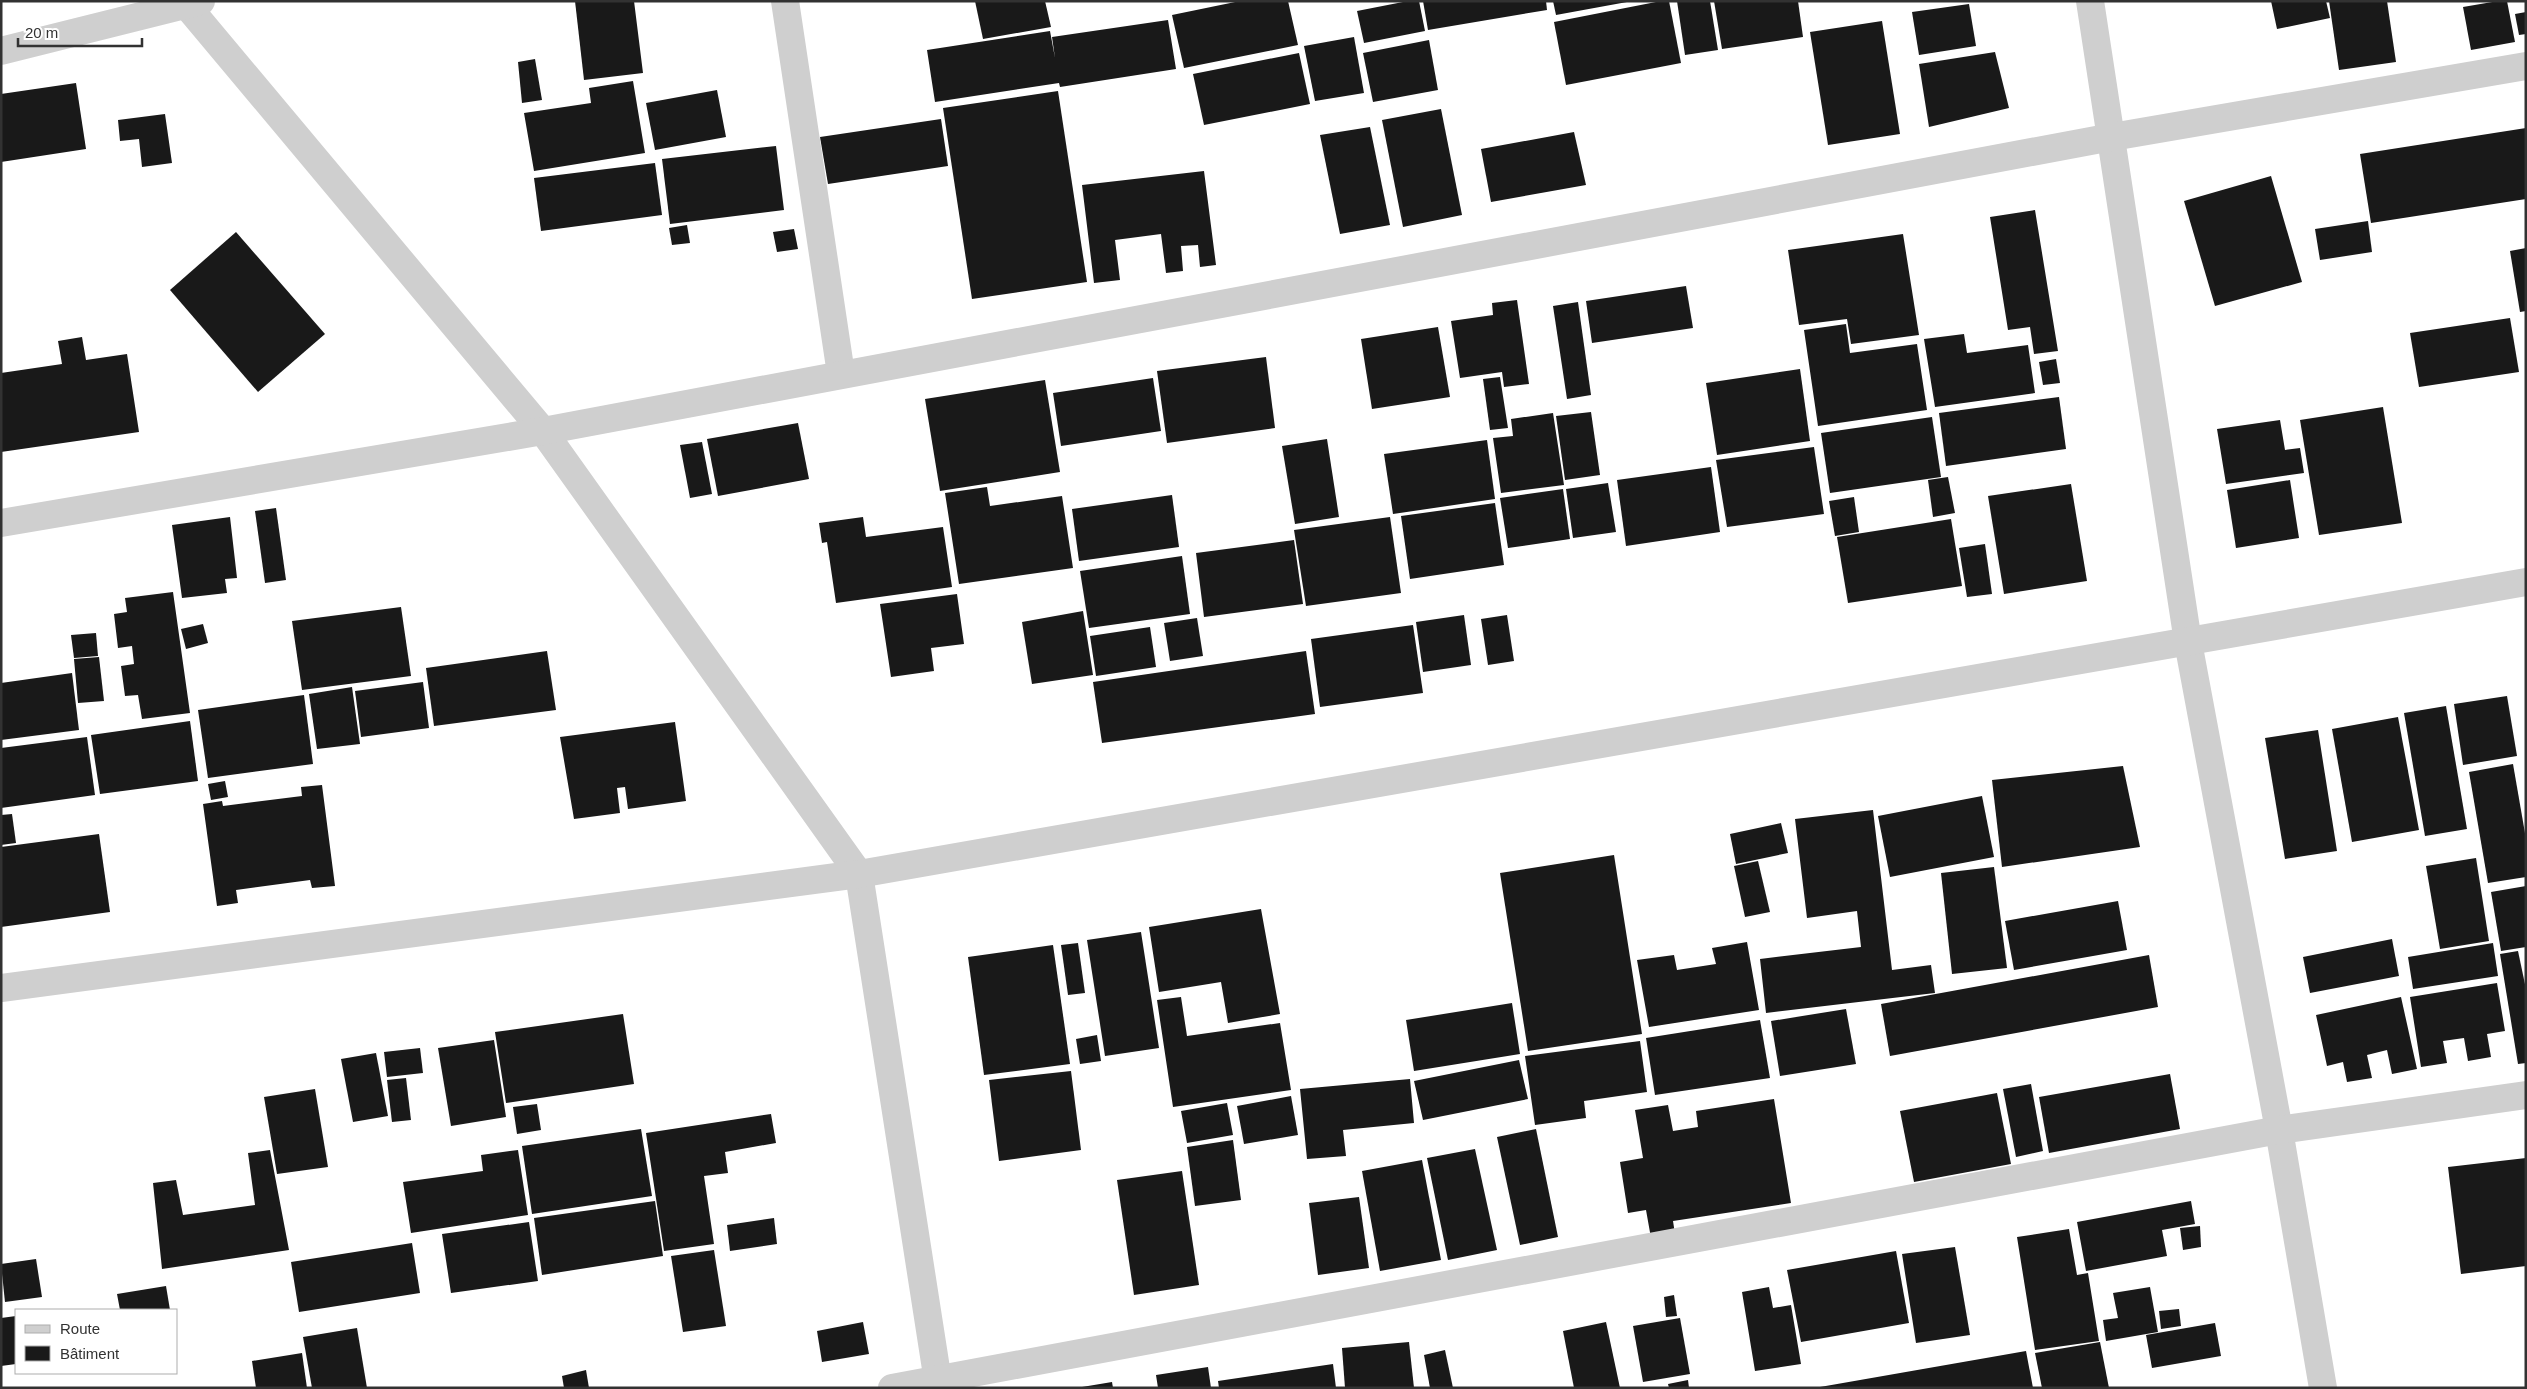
<svg xmlns="http://www.w3.org/2000/svg" width="2527" height="1389" viewBox="0 0 2527 1389" font-family="Helvetica,sans-serif">
<rect width="100%" height="100%" fill="#fff"/>
<g fill="#191919">
<path d="M575 1H634L643 73 584 80Z"/>
<path d="M975 1H1045L1051 27 983 39Z"/>
<path d="M1240 1H1288L1298 45 1184 68 1172 15Z"/>
<path d="M1408 1H1419L1425 31 1364 43 1357 11Z"/>
<path d="M1423 1H1546L1547 10 1428 30Z"/>
<path d="M1553 1H1627V2L1556 15Z"/>
<path d="M1661 1H1669L1681 63 1566 85 1554 22Z"/>
<path d="M1677 1H1710L1718 50 1685 55Z"/>
<path d="M1714 1H1798L1803 37 1722 49Z"/>
<path d="M2271 1H2326L2330 18 2277 29Z"/>
<path d="M2329 1H2387L2396 62 2339 70Z"/>
<path d="M2498 1H2507L2515 42 2471 50 2463 7Z"/>
<path d="M1969 4 1976 46 1919 55 1912 12Z"/>
<path d="M2526 12V34L2519 35 2515 14Z"/>
<path d="M1168 20 1176 69 1060 87 1059 83 935 102 927 50 1050 31 1055 58 1052 37Z"/>
<path d="M1882 21 1900 134 1828 145 1810 32Z"/>
<path d="M1354 37 1364 93 1315 101 1304 46Z"/>
<path d="M1429 40 1438 90 1373 102 1363 53Z"/>
<path d="M1995 52 2009 108 1929 127 1919 64Z"/>
<path d="M1299 53 1310 104 1204 125 1193 74Z"/>
<path d="M535 59 542 100 522 103 518 62Z"/>
<path d="M633 81 645 153 534 171 524 113 591 103 589 88Z"/>
<path d="M76 83 86 149 1 162V94Z"/>
<path d="M717 90 726 137 655 150 646 103Z"/>
<path d="M1058 91 1087 282 972 299 943 108Z"/>
<path d="M1441 109 1462 215 1403 227 1382 120Z"/>
<path d="M165 114 172 163 142 167 139 139 120 141 118 120Z"/>
<path d="M941 119 948 166 828 184 820 137Z"/>
<path d="M1370 127 1390 225 1340 234 1320 135Z"/>
<path d="M2526 128V199L2371 223 2360 154Z"/>
<path d="M1574 132 1586 185 1491 202 1481 149Z"/>
<path d="M776 146 784 210 670 224 662 159Z"/>
<path d="M655 163 662 215 541 231 534 178Z"/>
<path d="M1204 171 1216 265 1200 267 1198 245 1181 246 1183 271 1166 273 1161 234 1115 240 1120 280 1094 283 1082 185Z"/>
<path d="M2271 176 2302 282 2215 306 2184 201Z"/>
<path d="M2035 210 2058 351 2034 354 2030 327 2008 330 1990 217Z"/>
<path d="M2368 221 2372 252 2320 260 2315 229Z"/>
<path d="M687 225 690 243 672 245 669 228Z"/>
<path d="M794 229 798 249 777 252 773 232Z"/>
<path d="M236 232 325 334 258 392 170 290Z"/>
<path d="M1903 234 1919 335 1851 344 1847 319 1799 325 1788 250Z"/>
<path d="M2526 248V311L2520 312 2510 251Z"/>
<path d="M1686 286 1693 328 1592 343 1586 301Z"/>
<path d="M1517 300 1529 384 1504 387 1502 372 1460 378 1451 321 1493 315 1492 303Z"/>
<path d="M1578 302 1591 395 1567 399 1553 306Z"/>
<path d="M2510 318 2519 372 2419 387 2410 333Z"/>
<path d="M1846 324 1850 353 1917 344 1927 410 1818 426 1804 330Z"/>
<path d="M1438 327 1450 397 1372 409 1361 339Z"/>
<path d="M1964 334 1967 353 2028 345 2035 393 1935 407 1924 339Z"/>
<path d="M82 337 86 360 127 354 139 432 1 452V373L62 364 58 341Z"/>
<path d="M1266 357 1275 428 1167 443 1157 371Z"/>
<path d="M2056 359 2060 383 2043 385 2039 362Z"/>
<path d="M1800 369 1810 441 1717 455 1706 383Z"/>
<path d="M1500 377 1508 428 1490 430 1483 379Z"/>
<path d="M1153 378 1161 431 1061 446 1053 393Z"/>
<path d="M1045 380 1060 472 940 491 925 399Z"/>
<path d="M2059 397 2066 449 1946 466 1939 413Z"/>
<path d="M2383 407 2402 523 2319 535 2300 420Z"/>
<path d="M1591 412 1600 475 1565 480 1556 416Z"/>
<path d="M1553 413 1564 485 1501 493 1493 438 1513 436 1511 419Z"/>
<path d="M1932 417 1941 477 1830 493 1821 433Z"/>
<path d="M2280 420 2285 450 2300 448 2304 473 2226 484 2217 429Z"/>
<path d="M798 423 809 479 718 496 707 439Z"/>
<path d="M1327 439 1339 517 1295 524 1282 446Z"/>
<path d="M1487 440 1495 499 1393 514 1384 454Z"/>
<path d="M702 442 712 494 690 498 680 445Z"/>
<path d="M1814 447 1824 514 1727 527 1716 460Z"/>
<path d="M1711 467 1720 532 1626 546 1617 480Z"/>
<path d="M1948 477 1955 513 1933 517 1928 480Z"/>
<path d="M2290 480 2299 538 2236 548 2227 490Z"/>
<path d="M1608 483 1616 532 1573 538 1566 489Z"/>
<path d="M2071 484 2087 581 2004 594 1988 496Z"/>
<path d="M987 487 990 506 1062 496 1073 568 959 584 945 493Z"/>
<path d="M1563 489 1570 539 1508 548 1500 498Z"/>
<path d="M1172 495 1179 547 1079 561 1072 509Z"/>
<path d="M1854 497 1859 532 1835 536 1829 501Z"/>
<path d="M1495 503 1504 565 1410 579 1401 516Z"/>
<path d="M276 508 286 580 265 583 255 511Z"/>
<path d="M230 517 237 578 225 579 227 593 182 598 172 525Z"/>
<path d="M863 517 866 537 943 527 952 587 836 603 827 542 822 543 819 523Z"/>
<path d="M1390 517 1401 593 1306 606 1294 530Z"/>
<path d="M1951 519 1962 586 1848 603 1837 537Z"/>
<path d="M1294 540 1303 604 1204 617 1196 553Z"/>
<path d="M1985 544 1992 594 1967 597 1959 548Z"/>
<path d="M1182 556 1190 614 1089 628 1080 571Z"/>
<path d="M173 592 190 713 142 719 138 695 125 696 121 666 134 664 132 646 118 648 114 614 127 612 125 598Z"/>
<path d="M957 594 964 644 931 648 934 671 891 677 880 604Z"/>
<path d="M401 607 411 676 302 690 292 621Z"/>
<path d="M1083 611 1093 675 1032 684 1022 622Z"/>
<path d="M1464 615 1471 665 1423 672 1416 622Z"/>
<path d="M1507 615 1514 661 1488 665 1481 619Z"/>
<path d="M1197 618 1203 656 1170 661 1164 623Z"/>
<path d="M203 624 208 643 186 649 181 629Z"/>
<path d="M1413 625 1423 693 1320 707 1311 639Z"/>
<path d="M1150 627 1156 667 1096 676 1090 636Z"/>
<path d="M96 633 98 656 74 658 71 635Z"/>
<path d="M547 651 556 710 434 726 426 668Z"/>
<path d="M1306 651 1315 714 1102 743 1093 682Z"/>
<path d="M99 657 104 701 78 703 74 659Z"/>
<path d="M72 673 79 730 1 740V683Z"/>
<path d="M423 682 429 728 361 737 355 691Z"/>
<path d="M352 687 360 744 317 749 309 694Z"/>
<path d="M304 695 313 764 208 778 198 710Z"/>
<path d="M2507 696 2517 756 2463 765 2454 704Z"/>
<path d="M2446 706 2467 829 2425 836 2404 713Z"/>
<path d="M2398 717 2419 830 2352 842 2332 729Z"/>
<path d="M190 721 198 781 100 794 91 735Z"/>
<path d="M675 722 686 801 628 809 625 787 617 788 620 813 574 819 560 737Z"/>
<path d="M2318 730 2337 851 2285 859 2265 738Z"/>
<path d="M87 737 95 795 1 808V748Z"/>
<path d="M2513 764 2526 839V877L2488 883 2469 772Z"/>
<path d="M2123 766 2140 847 2002 867 1992 780Z"/>
<path d="M225 781 228 797 211 800 208 784Z"/>
<path d="M322 785 335 886 312 888 310 880 236 890 238 903 217 906 203 804 222 801 223 806 302 796 301 787Z"/>
<path d="M1982 796 1994 857 1890 877 1878 816Z"/>
<path d="M1873 810 1892 970 1931 965 1935 993 1766 1013 1760 959 1861 947 1857 911 1807 918 1795 819Z"/>
<path d="M12 814 16 843 1 845V815Z"/>
<path d="M1781 823 1788 853 1736 864 1730 834Z"/>
<path d="M99 834 110 912 1 927V847Z"/>
<path d="M1614 855 1642 1034 1528 1051 1500 873Z"/>
<path d="M2476 858 2489 941 2440 949 2426 866Z"/>
<path d="M1758 861 1770 912 1745 917 1734 866Z"/>
<path d="M1994 867 2007 968 1952 974 1941 873Z"/>
<path d="M2526 886V947L2501 951 2491 892Z"/>
<path d="M2118 901 2127 950 2014 970 2005 921Z"/>
<path d="M1261 909 1280 1014 1228 1023 1221 982 1159 992 1149 927Z"/>
<path d="M1141 932 1159 1048 1105 1056 1087 940Z"/>
<path d="M2392 939 2399 976 2310 993 2303 957Z"/>
<path d="M1747 942 1759 1010 1649 1027 1637 960 1674 955 1677 970 1716 964 1712 948Z"/>
<path d="M1078 943 1085 993 1068 995 1061 945Z"/>
<path d="M2493 943 2498 976 2413 989 2408 957Z"/>
<path d="M1053 945 1070 1064 984 1075 968 957Z"/>
<path d="M2518 951 2526 989V1063L2518 1064 2500 954Z"/>
<path d="M2149 955 2158 1007 1890 1056 1881 1004Z"/>
<path d="M2497 983 2505 1031 2487 1034 2491 1057 2468 1061 2464 1038 2443 1041 2447 1063 2421 1067 2410 997Z"/>
<path d="M1181 997 1187 1036 1280 1023 1291 1090 1173 1107 1157 1000Z"/>
<path d="M2401 997 2417 1069 2392 1074 2387 1050 2367 1055 2372 1078 2347 1082 2343 1062 2327 1066 2316 1015Z"/>
<path d="M1512 1003 1520 1054 1414 1071 1406 1020Z"/>
<path d="M1846 1009 1856 1064 1780 1076 1771 1021Z"/>
<path d="M623 1014 634 1084 506 1103 495 1032Z"/>
<path d="M1760 1020 1770 1078 1655 1095 1646 1038Z"/>
<path d="M1097 1035 1101 1061 1080 1064 1076 1039Z"/>
<path d="M494 1040 506 1117 451 1126 438 1048Z"/>
<path d="M1640 1041 1647 1092 1584 1101 1586 1118 1535 1125 1525 1056Z"/>
<path d="M420 1048 423 1073 387 1077 384 1052Z"/>
<path d="M376 1053 388 1116 353 1122 341 1059Z"/>
<path d="M1519 1060 1528 1099 1423 1120 1414 1081Z"/>
<path d="M1071 1071 1081 1150 999 1161 989 1080Z"/>
<path d="M2170 1074 2180 1129 2049 1153 2039 1097Z"/>
<path d="M406 1078 411 1120 392 1122 387 1080Z"/>
<path d="M1410 1079 1414 1123 1343 1130 1346 1156 1307 1159 1300 1089Z"/>
<path d="M2031 1084 2043 1151 2016 1157 2003 1089Z"/>
<path d="M315 1089 328 1167 277 1174 264 1097Z"/>
<path d="M1997 1093 2011 1164 1914 1182 1900 1111Z"/>
<path d="M1291 1096 1298 1135 1244 1144 1237 1106Z"/>
<path d="M1774 1099 1791 1203 1673 1221 1675 1234 1651 1238 1646 1210 1628 1213 1620 1162 1643 1158 1635 1110 1668 1105 1673 1131 1698 1127 1696 1111Z"/>
<path d="M1227 1103 1233 1135 1187 1143 1181 1111Z"/>
<path d="M537 1104 541 1130 517 1134 513 1107Z"/>
<path d="M771 1114 776 1143 725 1152 728 1173 704 1176 714 1244 664 1251 646 1133Z"/>
<path d="M641 1129 652 1196 532 1214 522 1146Z"/>
<path d="M1536 1129 1558 1237 1520 1245 1497 1137Z"/>
<path d="M1233 1140 1241 1200 1195 1206 1187 1147Z"/>
<path d="M1475 1149 1497 1250 1448 1260 1427 1158Z"/>
<path d="M270 1150 289 1250 162 1269 153 1183 176 1180 183 1215 255 1205 248 1153Z"/>
<path d="M518 1150 528 1215 411 1233 403 1182 483 1171 481 1155Z"/>
<path d="M2526 1158V1266L2461 1274 2448 1167Z"/>
<path d="M1422 1160 1441 1260 1380 1271 1362 1171Z"/>
<path d="M1182 1171 1199 1285 1134 1295 1117 1180Z"/>
<path d="M1359 1197 1369 1268 1318 1275 1309 1203Z"/>
<path d="M655 1201 663 1256 542 1275 534 1218Z"/>
<path d="M2191 1201 2195 1224 2162 1230 2167 1256 2086 1271 2077 1222Z"/>
<path d="M774 1218 777 1244 730 1251 727 1225Z"/>
<path d="M529 1222 538 1281 451 1293 442 1234Z"/>
<path d="M2200 1226 2201 1247 2183 1250 2180 1228Z"/>
<path d="M2069 1229 2077 1275 2088 1273 2099 1341 2035 1350 2017 1237Z"/>
<path d="M412 1243 420 1293 299 1312 291 1262Z"/>
<path d="M1955 1247 1970 1335 1916 1343 1902 1254Z"/>
<path d="M714 1250 726 1326 683 1332 671 1256Z"/>
<path d="M1896 1251 1909 1323 1801 1342 1787 1270Z"/>
<path d="M36 1259 42 1297 5 1302 1 1264Z"/>
<path d="M166 1286 170 1310H120L117 1294Z"/>
<path d="M1769 1287 1773 1308 1791 1305 1801 1364 1755 1371 1742 1292Z"/>
<path d="M2150 1287 2158 1332 2106 1341 2103 1320 2118 1318 2113 1293Z"/>
<path d="M1674 1295 1677 1316 1666 1317 1664 1297Z"/>
<path d="M2179 1309 2181 1326 2161 1329 2159 1311Z"/>
<path d="M16 1316V1364L1 1366V1318Z"/>
<path d="M1680 1318 1690 1374 1643 1382 1633 1326Z"/>
<path d="M863 1322 869 1354 822 1362 817 1331Z"/>
<path d="M1606 1322 1620 1388H1574L1563 1331Z"/>
<path d="M2215 1323 2221 1356 2152 1368 2146 1335Z"/>
<path d="M357 1328 367 1388H312L303 1337Z"/>
<path d="M1409 1342 1414 1388H1345L1342 1348Z"/>
<path d="M2100 1342 2109 1388H2042L2035 1353Z"/>
<path d="M1445 1350 1453 1388H1430L1424 1355Z"/>
<path d="M2026 1351 2033 1388H1820V1387Z"/>
<path d="M302 1353 307 1388H256L252 1361Z"/>
<path d="M1333 1364 1336 1388H1219L1218 1381Z"/>
<path d="M1208 1367 1211 1388H1158L1156 1375Z"/>
<path d="M586 1370 589 1388H564L562 1376Z"/>
<path d="M1688 1380 1689 1388H1669L1668 1384Z"/>
<path d="M1112 1382 1113 1388H1082V1387Z"/>
</g>
<g fill="none" stroke-linecap="round" stroke-linejoin="round">
<g stroke="#cfcfcf" stroke-width="28">
<path d="M183 1 543 431 859 874 939 1388"/>
<path d="M785 1 841 374"/>
<path d="M2090 1 2188 642 2279 1130 2323 1388"/>
<path d="M1 51 201 1"/>
<path d="M1 523 543 431 2112 137 2526 66"/>
<path d="M1 988 859 874 2526 582"/>
<path d="M892 1388 2279 1130 2526 1095"/>
</g>
</g>
<rect width="2527" height="1389" fill="none" stroke="#323232" stroke-width="5"/>
<rect x="15" y="1309" width="162" height="65" fill="#ffffff" stroke="#adadad"/>
<rect x="25" y="1325" width="25" height="8" fill="#cfcfcf" stroke="#adadad"/>
<text x="60" y="1334" font-size="15" fill="#323232">Route</text>
<rect x="25" y="1346" width="25" height="15" fill="#191919" stroke="#adadad"/>
<text x="60" y="1359" font-size="15" fill="#323232">Bâtiment</text>
<path d="M18 38v8h124v-8" fill="none" stroke="#323232" stroke-width="2.5"/>
<text x="25" y="38" font-size="15" fill="#323232" stroke="#ffffff" stroke-width="4" paint-order="stroke">20 m</text>
</svg>
